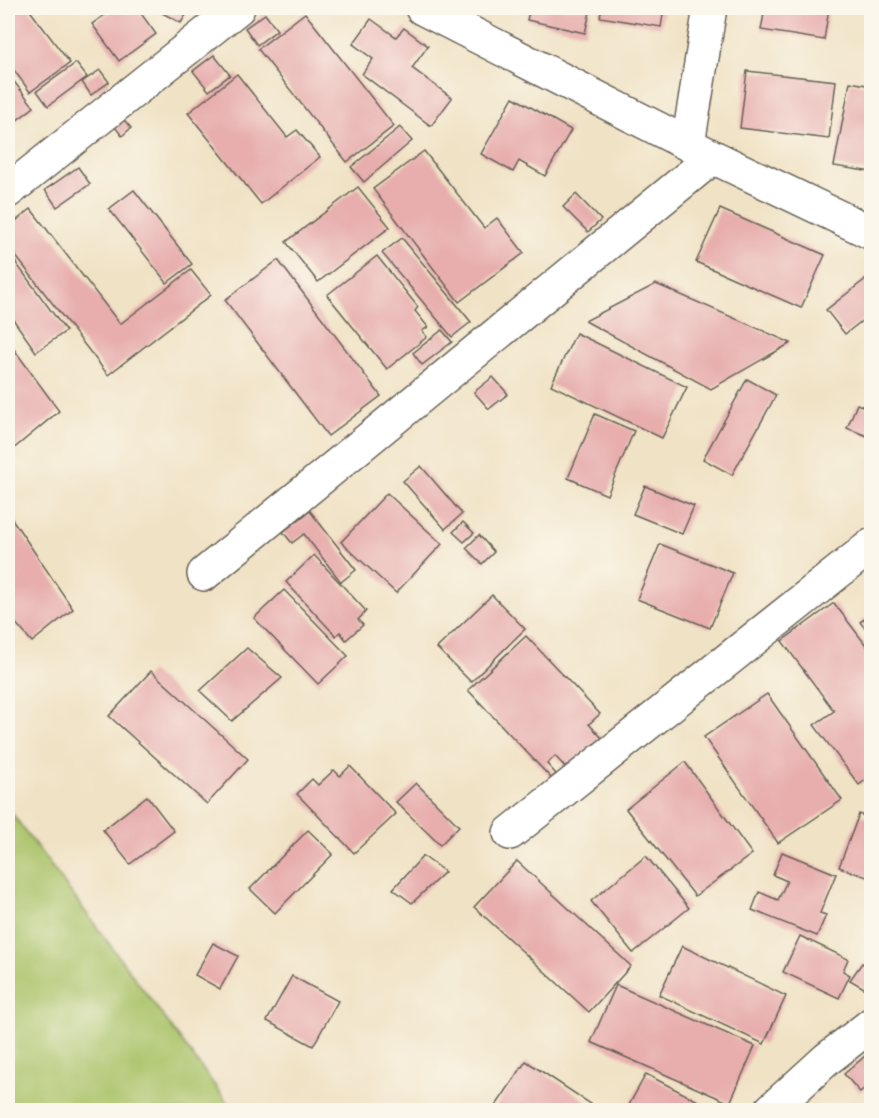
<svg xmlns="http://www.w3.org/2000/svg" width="879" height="1118" viewBox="0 0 879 1118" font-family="'Comic Neue',sans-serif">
<rect width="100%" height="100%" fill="#fbf7ec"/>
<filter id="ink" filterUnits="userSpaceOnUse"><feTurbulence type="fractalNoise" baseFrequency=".0167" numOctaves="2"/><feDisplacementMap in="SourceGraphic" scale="12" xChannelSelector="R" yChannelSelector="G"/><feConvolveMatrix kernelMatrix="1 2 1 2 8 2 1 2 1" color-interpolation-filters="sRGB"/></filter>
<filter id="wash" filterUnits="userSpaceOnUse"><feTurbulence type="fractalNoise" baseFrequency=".008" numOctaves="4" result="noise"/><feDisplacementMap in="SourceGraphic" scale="24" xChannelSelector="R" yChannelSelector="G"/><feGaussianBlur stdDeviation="1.35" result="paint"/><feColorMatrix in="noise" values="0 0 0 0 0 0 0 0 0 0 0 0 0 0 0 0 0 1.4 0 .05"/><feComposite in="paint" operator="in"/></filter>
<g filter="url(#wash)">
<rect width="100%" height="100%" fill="#f0e2c5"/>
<path fill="#aac369" stroke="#637042" stroke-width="1.5" d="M8 808 233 1110H8Z"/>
<g id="blocks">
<g fill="#e7aead">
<path d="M18 8H28L70 63 30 92 8 62V15Z"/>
<path d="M115 8H137L156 34 119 61 92 24Z"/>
<path d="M153 8H190L181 23Z"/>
<path d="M530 8H591L585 33 527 20Z"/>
<path d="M602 8H664L661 27 600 17Z"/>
<path d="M765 8H829L824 40 761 30Z"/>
<path d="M305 13 394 126 347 162 258 49Z"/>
<path d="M265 14 277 30 257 45 245 28Z"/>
<path d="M371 19 396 37 404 28 428 46 412 68 452 98 431 126 362 74 373 59 353 44Z"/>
<path d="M214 55 230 75 209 91 193 71Z"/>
<path d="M76 63 87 77 48 106 37 91Z"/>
<path d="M100 70 109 82 91 95 82 82Z"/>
<path d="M747 71 836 81 829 139 740 128Z"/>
<path d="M8 74 34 107 8 127Z"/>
<path d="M237 74 287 137 297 130 320 157 261 204 188 113Z"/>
<path d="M850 82 872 86V172L834 166Z"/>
<path d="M513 97 571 130 545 176 519 161 513 172 481 154Z"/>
<path d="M117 112 131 128 122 136 108 118Z"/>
<path d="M400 127 412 141 364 182 351 167Z"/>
<path d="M424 151 484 228 497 218 524 253 459 302 373 189Z"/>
<path d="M78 167 90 184 57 207 45 190Z"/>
<path d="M358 187 390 227 318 282 286 242Z"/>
<path d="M134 190 192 264 167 283 109 209Z"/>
<path d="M576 194 601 220 588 232 563 207Z"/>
<path d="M31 209 120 324 191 270 211 295 108 375 8 246V227Z"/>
<path d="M720 209 825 255 801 308 696 262Z"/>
<path d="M402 238 471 322 452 337 382 253Z"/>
<path d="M8 252 66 331 36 352 8 312Z"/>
<path d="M377 256 418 307 415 311 428 327 422 331 427 337 387 369 327 295Z"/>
<path d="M278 260 381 396 328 436 225 300Z"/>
<path d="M872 274V313L845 334 826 310Z"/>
<path d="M656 284 791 343 711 389 585 321Z"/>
<path d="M442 330 452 342 422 365 413 353Z"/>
<path d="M576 333 687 387 662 438 551 385Z"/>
<path d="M8 341 59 411 12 450 8 446Z"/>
<path d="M493 377 508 394 489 409 474 392Z"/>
<path d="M747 379 776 395 732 475 703 459Z"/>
<path d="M857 404 872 410V438L847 428Z"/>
<path d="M595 414 634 431 607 495 568 478Z"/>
<path d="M421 466 462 514 445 529 403 481Z"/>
<path d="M645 486 694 506 682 534 633 514Z"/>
<path d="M387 493 442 544 396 593 341 542Z"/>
<path d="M310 511 356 570 341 582 304 534 292 543 283 532Z"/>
<path d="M8 513 73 609 32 642 8 614Z"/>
<path d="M463 522 474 533 464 542 453 532Z"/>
<path d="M479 535 494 552 482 564 466 548Z"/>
<path d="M660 544 733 573 710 628 637 599Z"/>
<path d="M314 555 366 611 358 620 363 625 346 640 340 632 336 636 286 582Z"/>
<path d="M284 590 348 656 318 684 254 618Z"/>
<path d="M492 595 525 629 471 682 437 648Z"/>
<path d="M834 603 872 653V775L859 785 814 725 834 711 782 641Z"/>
<path d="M872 614V638L860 622Z"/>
<path d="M526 636 600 714 589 724 602 738 567 769 555 756 547 764 556 774 551 778 468 690Z"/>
<path d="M247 648 282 678 232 721 200 691Z"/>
<path d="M151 671 248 759 207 804 109 716Z"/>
<path d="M767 694 842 800 778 843 704 737Z"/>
<path d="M685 762 752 854 695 896 626 809Z"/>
<path d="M350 766 396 814 354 853 297 794 312 779 318 785 334 770 340 776Z"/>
<path d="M416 783 459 826 440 845 396 802Z"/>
<path d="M147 796 174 831 130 864 103 830Z"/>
<path d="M859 814 872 819V879L839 867Z"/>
<path d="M308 830 333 854 275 913 250 889Z"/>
<path d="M782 852 836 874 820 913 826 915 817 936 752 910 759 892 778 900 787 881 773 875Z"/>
<path d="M423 856 445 872 412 903 393 889Z"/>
<path d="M646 856 689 908 633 953 591 901Z"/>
<path d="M517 861 631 966 589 1012 474 907Z"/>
<path d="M800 936 848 959 843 971 850 975 839 998 783 972Z"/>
<path d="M213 943 238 956 220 989 195 975Z"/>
<path d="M682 946 786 996 764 1044 659 995Z"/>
<path d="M862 963 872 969 869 991 850 980Z"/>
<path d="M292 976 338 1001 313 1046 267 1021Z"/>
<path d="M616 985 755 1046 730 1103 591 1042Z"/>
<path d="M872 1050V1082L860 1092 844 1074Z"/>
<path d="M526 1061 597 1108 595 1110H493Z"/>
<path d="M646 1074 715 1110H639L629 1105Z"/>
</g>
</g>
</g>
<g filter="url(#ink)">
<use href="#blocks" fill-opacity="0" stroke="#666157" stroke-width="1.5"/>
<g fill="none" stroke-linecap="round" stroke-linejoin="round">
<g stroke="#666157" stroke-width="36">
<g id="minor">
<path d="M422 8 713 157 872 233"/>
<path d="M688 144 710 8"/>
<path d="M8 191 238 8"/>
<path d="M204 574 713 157"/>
<path d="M510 833 872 545"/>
<path d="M771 1110 827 1059 872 1024"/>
</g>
</g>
<use href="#minor" stroke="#fff" stroke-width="33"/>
</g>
</g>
<rect width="879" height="1118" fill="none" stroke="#fbf7ec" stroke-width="30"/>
</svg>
